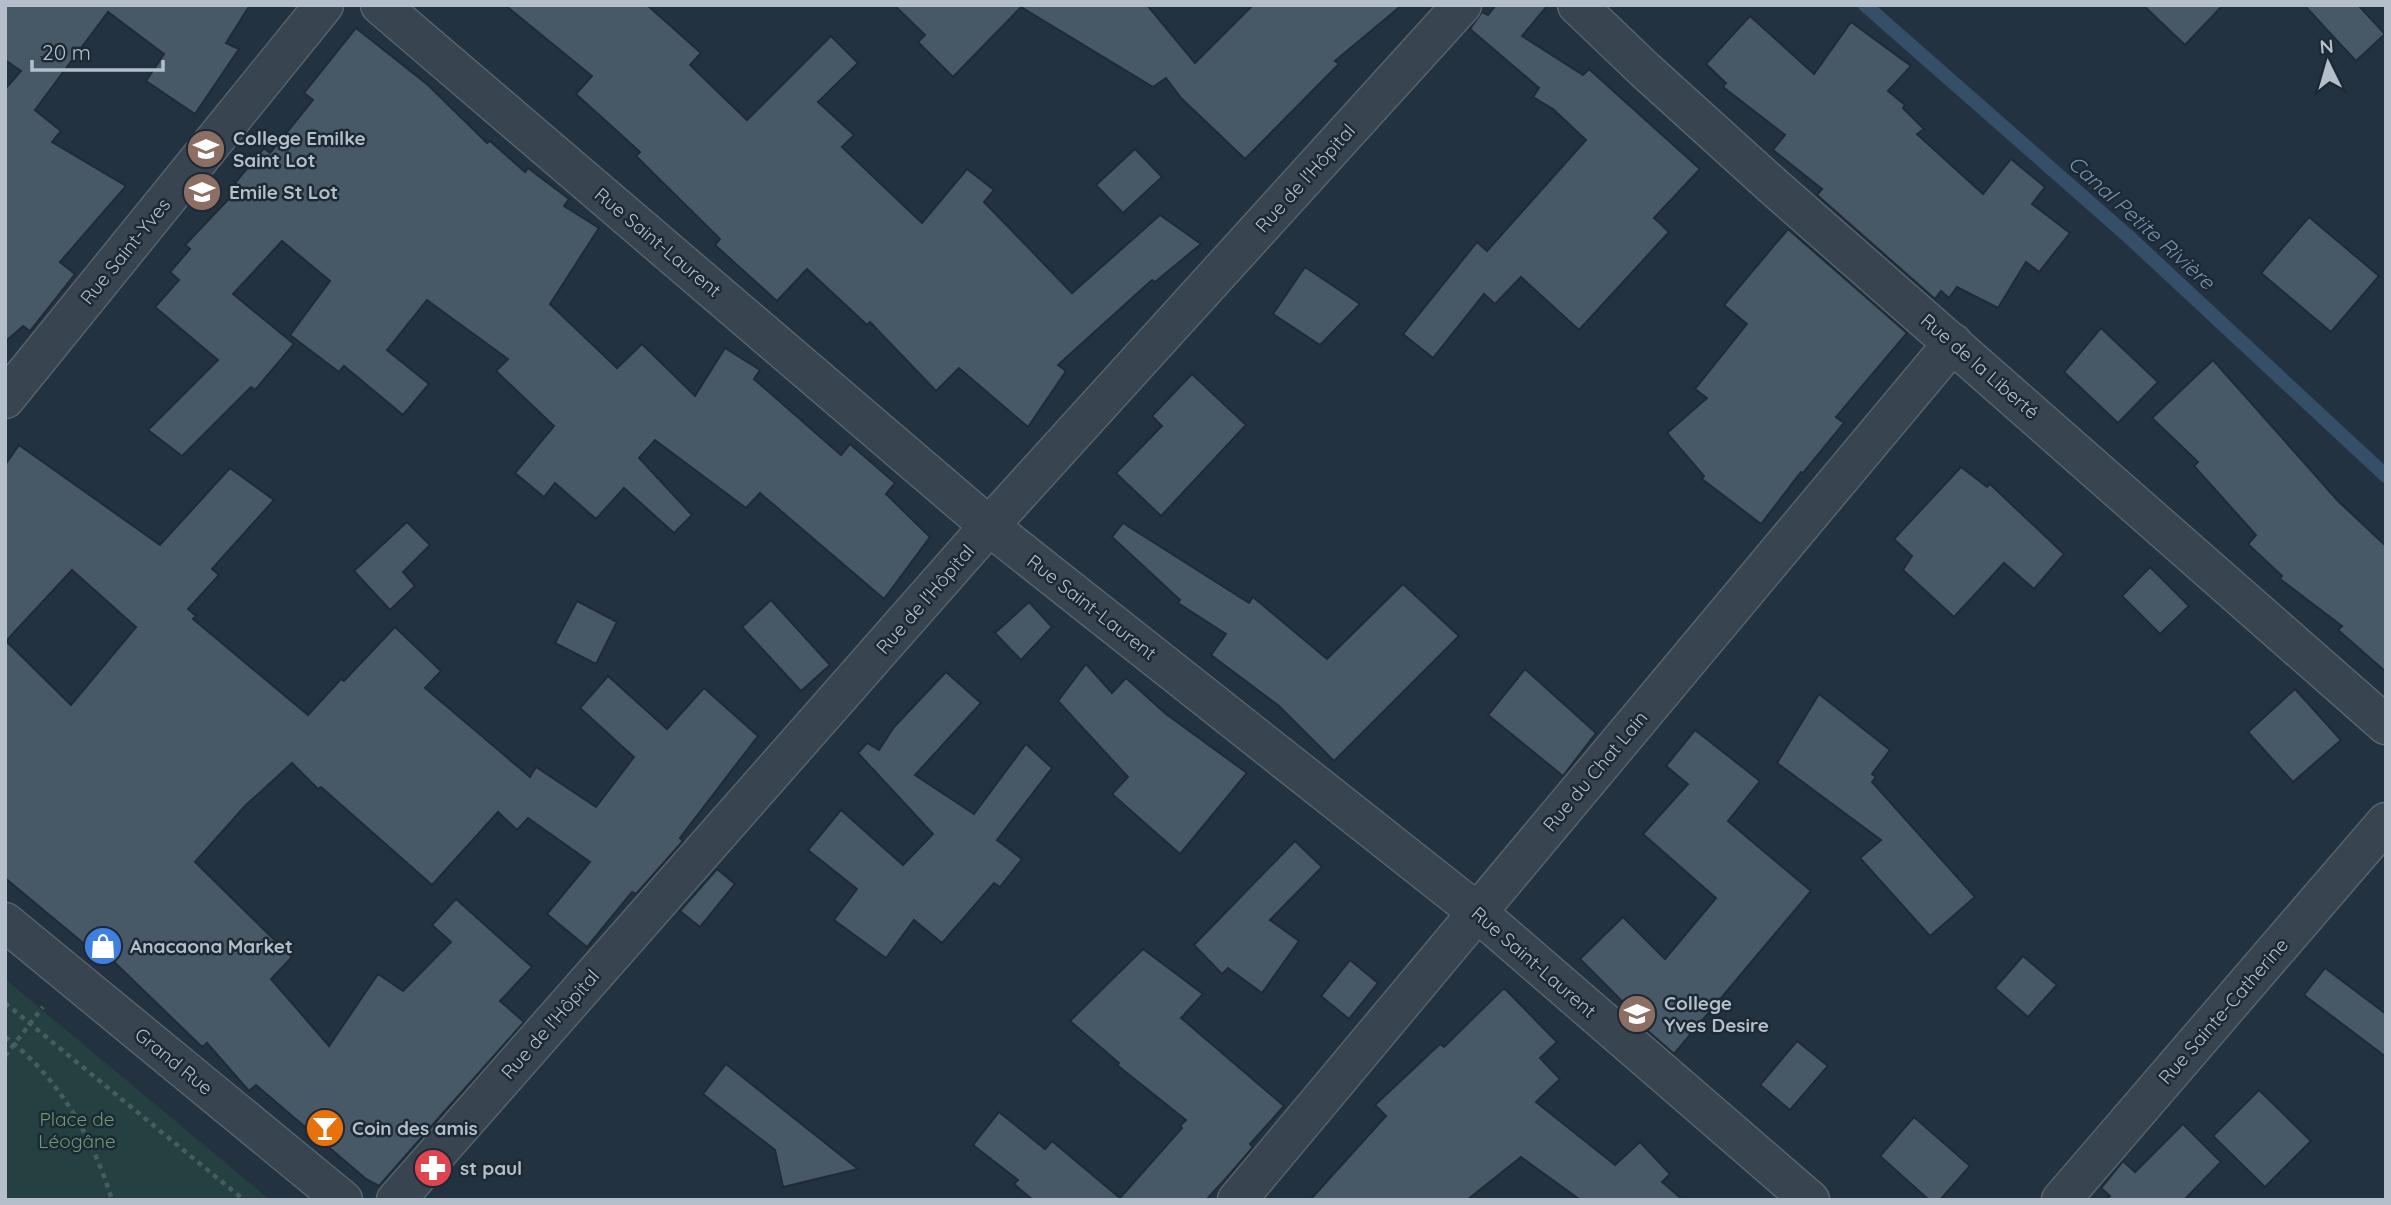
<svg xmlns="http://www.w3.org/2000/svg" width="2391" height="1205" viewBox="0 0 2391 1205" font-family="Quicksand,sans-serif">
<rect width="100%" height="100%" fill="#233240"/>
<path fill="#254041" d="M5 979 270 1200H5Z"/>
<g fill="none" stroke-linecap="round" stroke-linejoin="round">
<path stroke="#364f68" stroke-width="14" d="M1865 5 2129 237 2386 476"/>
</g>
<g fill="#475867" stroke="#1f2b37" stroke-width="2" fill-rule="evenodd">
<path d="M5 5H250L226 43 239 49 195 114 146 81 164 54 108 12 35 110 61 131 52 142 126 186 60 262 75 274 30 331 23 326 5 342V85L7 87 21 71 5 60Z"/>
<path d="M505 5H647L701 53 690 65 747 120 831 36 858 63 818 102 854 135 842 147 922 223 967 169 994 190 984 202 1072 293 1160 215 1201 244 1155 282 1152 280 1058 365 1066 371 1028 427 959 368 936 391 870 322 867 325 807 269 777 301 715 245 720 239 636 156 640 152 576 94 592 76Z"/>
<path d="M894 5H1147L1195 63 1253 5H1402L1335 61 1339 64 1245 159 1181 98 1166 78 1153 87 1021 7 953 77 918 42 925 35Z"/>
<path d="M1496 5H1548L1522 36 1583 75 1589 69 1700 169 1654 218 1669 232 1579 330 1521 277 1495 304 1484 294 1433 358 1403 334 1477 242 1487 251 1586 140 1553 109 1533 97 1539 88 1470 29 1482 12 1488 15Z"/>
<path d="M2143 5H2223L2185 45Z"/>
<path d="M2304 5H2358L2385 34 2356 61Z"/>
<path d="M1750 16 1814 74 1851 22 1911 66 1888 91 1905 105 1903 108 1924 129 1917 134 1983 194 2011 159 2045 187 2032 204 2070 233 2039 272 2026 262 1998 308 1957 287 1949 298 1941 291 1935 299 1817 195 1822 189 1773 150 1785 135 1723 87 1726 83 1706 64Z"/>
<path d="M356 28 428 85 487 143 490 141 525 172 528 168 569 199 564 206 599 228 550 304 617 368 642 344 695 396 725 348 760 370 754 379 841 455 850 444 895 483 886 494 930 537 884 599 760 493 746 508 655 440 639 458 692 515 674 533 624 488 596 519 555 483 544 497 515 473 554 426 496 371 508 359 427 300 387 350 429 384 403 415 344 366 339 372 290 335 330 281 282 241 233 294 294 344 255 390 251 387 182 456 148 430 218 360 155 307 179 280 170 272 190 249 185 245 240 187 235 183 264 148 270 153 313 100 304 93Z"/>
<path d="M1135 149 1162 177 1123 213 1096 185Z"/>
<path d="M2309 217 2379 276 2331 332 2261 273Z"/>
<path d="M1788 229 1907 333 1836 417 1844 423 1803 473 1801 472 1761 524 1702 479 1704 476 1667 433 1707 398 1695 389 1747 324 1724 305Z"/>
<path d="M1305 267 1360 304 1320 345 1273 314Z"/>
<path d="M2101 328 2158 382 2118 423 2064 372Z"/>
<path d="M2213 360 2338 501 2386 546V672L2338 630 2342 626 2280 579 2282 576 2248 544 2256 535 2194 466 2198 462 2152 418Z"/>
<path d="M1192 374 1246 425 1161 516 1116 473 1162 426 1152 416Z"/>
<path d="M19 445 160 545 230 468 274 500 212 569 219 575 188 609 196 616 193 619 308 715 341 679 344 681 395 627 441 671 425 688 530 777 536 767 596 807 634 757 580 708 608 676 667 729 704 688 758 736 680 838 683 841 636 894 632 892 587 947 547 914 590 862 528 818 517 830 498 812 432 885 321 787 318 789 292 763 245 806 195 862 292 957 271 979 329 1046 378 974 403 991 451 942 432 925 456 899 532 967 500 1001 524 1022 428 1130 426 1129 422 1137 379 1186 366 1179 256 1085 249 1091 207 1043 202 1047 110 958 106 962 5 878V465ZM72 570 136 627 71 705 6 641Z"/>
<path d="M1961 467 1987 487 1990 484 2064 554 2034 589 2004 563 1954 617 1903 570 1912 556 1894 539Z"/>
<path d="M407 522 430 545 403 572 415 586 390 610 354 571Z"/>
<path d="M1123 523 1249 603 1253 597 1327 659 1403 584 1459 636 1334 761 1279 706 1211 655 1226 634 1178 603 1180 600 1112 537Z"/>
<path d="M2150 567 2189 606 2160 634 2122 596Z"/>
<path d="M771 600 830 665 801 691 742 627Z"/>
<path d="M577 601 617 622 596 664 555 643Z"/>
<path d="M1029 602 1052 627 1021 660 995 633Z"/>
<path d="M1086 664 1112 693 1126 678 1166 714 1247 773 1180 854 1112 794 1128 777 1058 701Z"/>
<path d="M1525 669 1596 733 1563 776 1488 715Z"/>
<path d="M946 672 981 703 915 775 974 814 1026 744 1052 768 997 840 1022 859 1000 887 994 883 942 943 914 920 886 958 834 920 857 889 808 850 841 810 903 865 933 834 858 753 867 743 879 750 894 727Z"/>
<path d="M2295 689 2341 740 2293 782 2248 732Z"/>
<path d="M1819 694 1890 750 1872 774 1876 777 1872 782 1975 897 1930 936 1860 858 1881 840 1777 763Z"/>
<path d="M1695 730 1760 781 1728 821 1811 891 1674 1054 1623 1009 1626 1005 1580 959 1623 917 1665 959 1716 898 1643 834 1688 784 1666 766Z"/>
<path d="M1295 841 1322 867 1270 920 1299 941 1262 993 1228 968 1222 974 1194 945Z"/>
<path d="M717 869 735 884 700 927 680 911Z"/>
<path d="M1143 949 1203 994 1181 1018 1284 1106 1250 1144 1253 1147 1229 1175 1206 1200H1033L1014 1184 1018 1180 973 1145 999 1112 1045 1149 1052 1141 1120 1198 1182 1128 1180 1126 1186 1120 1117 1065 1119 1063 1070 1021Z"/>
<path d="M2023 956 2057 985 2028 1017 1995 988Z"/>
<path d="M1350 960 1378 983 1349 1019 1321 996Z"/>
<path d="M2325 968 2386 1014V1057L2304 995Z"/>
<path d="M1504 988 1557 1042 1540 1058 1560 1079 1536 1102 1615 1165 1640 1142 1670 1174 1662 1182 1683 1200H1577L1579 1199 1521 1157 1467 1200H1310L1386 1116 1375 1105 1440 1044 1444 1047Z"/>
<path d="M1797 1041 1828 1066 1790 1110 1760 1085Z"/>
<path d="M726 1064 858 1169 783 1187 775 1150 703 1094Z"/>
<path d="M2259 1090 2311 1141 2265 1187 2213 1136Z"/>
<path d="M1914 1117 1970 1166 1940 1200H1929L1880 1156Z"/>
<path d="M2183 1124 2221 1162 2184 1200H2106L2110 1196 2101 1188 2123 1161 2135 1172Z"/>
</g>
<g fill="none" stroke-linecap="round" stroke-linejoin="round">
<g stroke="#56626e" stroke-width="41">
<g id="minor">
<path d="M380 5 989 526 1477 912 1810 1200"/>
<path d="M1577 5 1645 70 1773 186 2386 725"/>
<path d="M5 399 324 5"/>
<path d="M5 922 343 1200"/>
<path d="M396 1200 989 526 1462 5"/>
<path d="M1237 1200 1953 343"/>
<path d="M2061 1200 2386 822"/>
</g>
</g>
<g stroke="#445d5e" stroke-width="4.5" stroke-dasharray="5 5" stroke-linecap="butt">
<path d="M5 1003 244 1200"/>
<path d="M5 1037C58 1076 93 1138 112 1200"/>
<path d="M5 1056 43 1007"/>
</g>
<use href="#minor" stroke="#384450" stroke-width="38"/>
</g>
<defs>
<g id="school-disc" transform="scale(2.0125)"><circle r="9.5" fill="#8d6e63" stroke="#1d2935"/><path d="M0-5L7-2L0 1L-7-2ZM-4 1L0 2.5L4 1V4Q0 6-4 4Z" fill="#fff"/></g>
<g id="shop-disc" transform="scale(2.0125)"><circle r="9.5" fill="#3f7fe0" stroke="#1d2935"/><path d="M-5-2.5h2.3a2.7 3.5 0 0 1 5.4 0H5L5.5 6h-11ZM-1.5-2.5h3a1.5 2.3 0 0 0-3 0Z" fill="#fff"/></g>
<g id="bar-disc" transform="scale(2.0125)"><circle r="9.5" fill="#e8710a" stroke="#1d2935"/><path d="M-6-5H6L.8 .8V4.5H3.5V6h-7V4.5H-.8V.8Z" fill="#fff"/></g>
<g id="pharmacy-disc" transform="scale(2.0125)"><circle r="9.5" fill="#e0444e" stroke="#1d2935"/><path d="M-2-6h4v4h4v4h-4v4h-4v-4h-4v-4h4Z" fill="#fff"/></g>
</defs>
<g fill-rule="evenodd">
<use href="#school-disc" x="206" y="149"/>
<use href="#school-disc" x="202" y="192"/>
<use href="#shop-disc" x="103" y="946"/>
<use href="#school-disc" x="1637" y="1014"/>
<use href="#bar-disc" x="325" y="1128"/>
<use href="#pharmacy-disc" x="433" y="1168"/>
</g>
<g text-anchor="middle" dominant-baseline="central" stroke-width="5" stroke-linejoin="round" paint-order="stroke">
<g font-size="19" font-weight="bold" fill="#b4bfcb" stroke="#1d2935" text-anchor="start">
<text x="233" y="138">College Emilke<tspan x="233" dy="22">Saint Lot</tspan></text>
<text x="229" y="192">Emile St Lot</text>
<text x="130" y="946">Anacaona Market</text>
<text x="1664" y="1003">College<tspan x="1664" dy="22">Yves Desire</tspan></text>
<text x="352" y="1128">Coin des amis</text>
<text x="460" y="1168">st paul</text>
</g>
<g font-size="19" fill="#b4bfcb" stroke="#1d2935">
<text transform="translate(1305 178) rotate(-48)">Rue de l'Hôpital</text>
<text transform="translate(658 242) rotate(40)">Rue Saint-Laurent</text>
<text transform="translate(125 251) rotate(-51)">Rue Saint-Yves</text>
<text transform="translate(1980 366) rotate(41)">Rue de la Liberté</text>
<text transform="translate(925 599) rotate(-49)">Rue de l'Hôpital</text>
<text transform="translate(1092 607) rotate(38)">Rue Saint-Laurent</text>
<text transform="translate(1595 771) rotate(-50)">Rue du Chat Lain</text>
<text transform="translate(1534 962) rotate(41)">Rue Saint-Laurent</text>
<text transform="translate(2223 1011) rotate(-49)">Rue Sainte-Catherine</text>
<text transform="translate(550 1024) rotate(-49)">Rue de l'Hôpital</text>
<text transform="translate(174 1061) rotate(39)">Grand Rue</text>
</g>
<g font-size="19" fill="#6a9d72" stroke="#1d2935">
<text x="77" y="1119">Place de<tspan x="77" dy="22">Léogâne</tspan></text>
</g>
<g font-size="21" font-style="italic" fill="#7292b0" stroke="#1d2935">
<text transform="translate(2142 222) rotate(42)">Canal Petite Rivière</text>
</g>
</g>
<rect width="2391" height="1205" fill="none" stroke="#b4bfcb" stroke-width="14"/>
<g transform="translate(2328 63) rotate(355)" stroke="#1d2935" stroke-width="5" paint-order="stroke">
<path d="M0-5L12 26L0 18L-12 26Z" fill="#b4bfcb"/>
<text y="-10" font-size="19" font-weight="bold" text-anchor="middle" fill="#b4bfcb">N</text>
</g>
<path d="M32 60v10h131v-10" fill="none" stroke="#b4bfcb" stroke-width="3.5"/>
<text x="42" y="60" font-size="21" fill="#b4bfcb" stroke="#1d2935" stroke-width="5" paint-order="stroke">20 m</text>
</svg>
